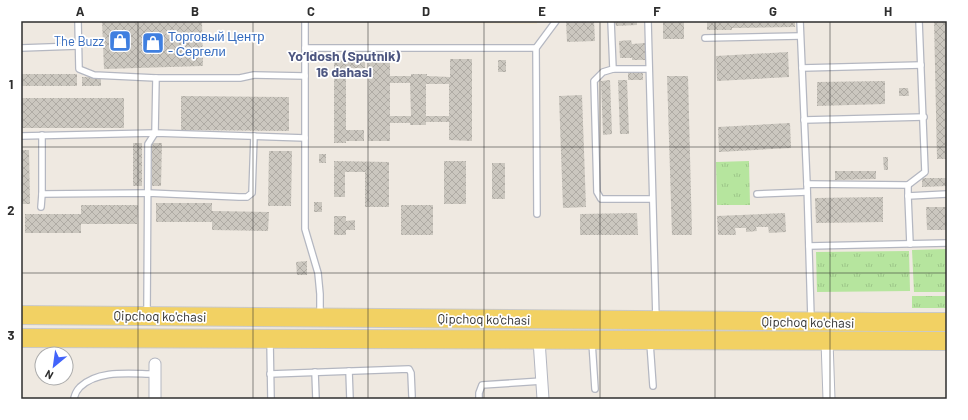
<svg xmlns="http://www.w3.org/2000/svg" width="968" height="420" viewBox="0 0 968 420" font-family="Barlow,sans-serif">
<defs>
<pattern id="grass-tufts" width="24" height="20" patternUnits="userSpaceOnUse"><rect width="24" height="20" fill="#b6e59e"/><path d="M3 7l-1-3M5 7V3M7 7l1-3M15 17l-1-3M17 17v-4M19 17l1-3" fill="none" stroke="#9dc588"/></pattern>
<pattern id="building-cross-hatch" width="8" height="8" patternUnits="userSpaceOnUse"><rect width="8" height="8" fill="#cbc7bf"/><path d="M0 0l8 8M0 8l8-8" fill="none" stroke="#afaba4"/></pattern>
</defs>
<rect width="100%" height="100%" fill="#efe9e1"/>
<path fill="#f0e6d1" d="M313 21H537V24L313 22Z"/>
<g fill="url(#grass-tufts)">
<path d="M749 161 750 205H717L716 162Z"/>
<path d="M947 249V292H914L912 250Z"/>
<path d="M909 251 910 291 817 292 816 252Z"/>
<rect x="912" y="296" width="35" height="12"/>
</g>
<g fill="url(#building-cross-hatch)" fill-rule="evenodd">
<path d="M102 21H202L203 66 104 69Z"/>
<path d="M566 21H594L595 41 567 42Z"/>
<path d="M615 21H637V25L616 26Z"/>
<rect x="663" y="21" width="21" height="18"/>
<path d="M707 21H795V27L732 28V30H707Z"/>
<path d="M934 21H947V159H937Z"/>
<path d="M631 40 632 44 645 43V60H632V58H620L619 41Z"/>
<path d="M788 52 789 77 717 81 716 56Z"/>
<path d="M334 57H365V68H346V130H364V141H346V143H334Z"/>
<path d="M450 59H472V141L449 140V122H426V125H410V123H390V141H368L369 60 390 61V76H411V74H427V76L450 77ZM390 83H410L411 116H390ZM426 84H449V116H426Z"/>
<rect x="498" y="60" width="8" height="12"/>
<rect x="628" y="72" width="15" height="8"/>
<rect x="21" y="74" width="56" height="12"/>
<path d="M667 76H688L692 235H672Z"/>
<rect x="82" y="77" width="19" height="9"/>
<path d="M610 80 612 134 603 135 601 81Z"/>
<path d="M618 80H627L629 134H620Z"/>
<path d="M885 81V104L817 106V82Z"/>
<path d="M899 88H908L909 96H899Z"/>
<path d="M582 95 586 207 563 208 559 96Z"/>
<path d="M181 96 289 97V131L181 130Z"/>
<rect x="21" y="98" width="103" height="30"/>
<path d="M790 123 791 148 719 152 718 127Z"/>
<rect x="133" y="143" width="9" height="43"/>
<path d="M152 143H162L161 186H152Z"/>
<path d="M21 150H29L30 204H21Z"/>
<path d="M269 151H292L291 206H268Z"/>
<rect x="319" y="154" width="7" height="9"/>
<path d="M883 157H888V170H884Z"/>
<path d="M334 161 389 162V207H365V172H345V197H334Z"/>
<rect x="444" y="161" width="22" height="43"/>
<rect x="492" y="163" width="13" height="36"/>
<path d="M835 171H876V179L835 180Z"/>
<path d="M922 178H947V186L922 187Z"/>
<path d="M883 197V222L816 223 815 198Z"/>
<rect x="314" y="202" width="8" height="10"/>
<path d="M156 203H212V211L269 212 268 231 212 230V222H156Z"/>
<path d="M81 205H138L137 224H81V233H25V214H81Z"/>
<rect x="401" y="205" width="32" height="30"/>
<path d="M926 207H947V230H927Z"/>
<path d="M637 213 638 235H580V214Z"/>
<path d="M785 213 786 232 769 233 768 227H756L757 231 746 232V228H735L736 235H718L717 216Z"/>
<path d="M334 216H346V221L355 220V230H346V235H334Z"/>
<path d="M307 261V275H297L296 262Z"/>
</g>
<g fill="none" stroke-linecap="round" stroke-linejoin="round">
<g stroke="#b4b7c1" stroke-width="8">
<g id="service">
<path d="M78 21 79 69 94 75 156 78H240L254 75 305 76"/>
<path d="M305 21V229L318 273 320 294V315"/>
<path d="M611 21 613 69 603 72 594 81 597 192 601 199H652"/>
<path d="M648 21 656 319"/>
<path d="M800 21 807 184"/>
<path d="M705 38 800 36"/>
<path d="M21 48 78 46"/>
<path d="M305 48H536"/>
<path d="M802 68 921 65"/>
<path d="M613 69H649"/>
<path d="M804 120 924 117"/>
<path d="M42 135V194L148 193 239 197H247L252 193 254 136"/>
<path d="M21 136 155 133 305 138"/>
<path d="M908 185 925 172 919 21"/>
<path d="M757 194 807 192"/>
<path d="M908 196 910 244"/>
<path d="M41 207 42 194"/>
<path d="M537 214 536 48 556 21"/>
<path d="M809 246 947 243"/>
<path d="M147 313 148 144 155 133 156 78"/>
<path d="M811 318 807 184 908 185V196L947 194"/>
<path d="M270 341 271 399"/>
<path d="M592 342 595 389"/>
<path d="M650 343 653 386"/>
<path d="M349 371 350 399"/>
<path d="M315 372 316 399"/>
<path d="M270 374 409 369 411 373 412 396"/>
<path d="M74 398C75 394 77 390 80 387 99 369 131 374 155 374"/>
<path d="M479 399V393L482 385 542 381"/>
</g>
</g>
<g stroke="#b4b7c1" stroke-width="13">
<g id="minor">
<path d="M539 340 543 399"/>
<path d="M827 341 829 399"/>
<path d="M155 364V399"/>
</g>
</g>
<g stroke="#c9c9c9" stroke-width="20">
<g id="primary">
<path d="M21 315 877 322H947"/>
<path d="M21 338 947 341"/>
</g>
</g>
<use href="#service" stroke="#fff" stroke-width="5.5"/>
<use href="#minor" stroke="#fff" stroke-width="11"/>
<use href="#primary" stroke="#f2d163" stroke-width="18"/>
</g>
<path fill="none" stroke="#2e2e2e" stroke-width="1" stroke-opacity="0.55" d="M138 21V399M253 21V399M368 21V399M484 21V399M600 21V399M715 21V399M830 21V399M21 147H947M21 273H947"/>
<defs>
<g id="shop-square" transform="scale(1.15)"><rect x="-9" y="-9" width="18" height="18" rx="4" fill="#3f7fe0" stroke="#fff"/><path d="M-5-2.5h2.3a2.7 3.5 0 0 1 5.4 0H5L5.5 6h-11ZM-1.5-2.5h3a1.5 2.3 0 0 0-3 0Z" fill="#fff"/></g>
</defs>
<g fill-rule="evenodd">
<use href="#shop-square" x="120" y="41"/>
<use href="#shop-square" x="153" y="43"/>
</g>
<g text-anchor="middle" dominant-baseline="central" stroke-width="3.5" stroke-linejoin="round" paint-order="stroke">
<g font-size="13" fill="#366cbe" stroke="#fff" text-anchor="start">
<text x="168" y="36">Торговый Центр<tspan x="168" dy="15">- Сергели</tspan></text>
<text x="104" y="41" text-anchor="end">The Buzz</text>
</g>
<g font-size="13" fill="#2e2e2e" stroke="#fff">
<text transform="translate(160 316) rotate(1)">Qipchoq ko'chasi</text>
<text transform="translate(484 319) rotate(1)">Qipchoq ko'chasi</text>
<text transform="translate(808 322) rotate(1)">Qipchoq ko'chasi</text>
</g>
<g font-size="14" font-weight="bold" fill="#4d5680" stroke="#fff">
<text x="344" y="55">Yo‘ldosh (Sputnik)<tspan x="344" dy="16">16 dahasi</tspan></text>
</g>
</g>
<rect width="968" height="420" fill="none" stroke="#ffffff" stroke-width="44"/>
<g transform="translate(54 366) rotate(209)"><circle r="19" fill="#ffffff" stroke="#ababab"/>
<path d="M0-3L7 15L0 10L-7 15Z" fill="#4264fb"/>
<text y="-6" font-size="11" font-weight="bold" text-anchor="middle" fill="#2e2e2e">N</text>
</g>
<rect x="22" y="22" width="924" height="376" fill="none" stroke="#2e2e2e" stroke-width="1.5"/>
<g font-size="13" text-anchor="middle" font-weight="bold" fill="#2e2e2e">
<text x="80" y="16">A</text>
<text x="195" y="16">B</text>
<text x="311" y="16">C</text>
<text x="426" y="16">D</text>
<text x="542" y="16">E</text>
<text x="657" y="16">F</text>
<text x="773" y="16">G</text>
<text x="888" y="16">H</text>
<text x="11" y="89">1</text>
<text x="11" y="215">2</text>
<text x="11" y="340">3</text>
</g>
</svg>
